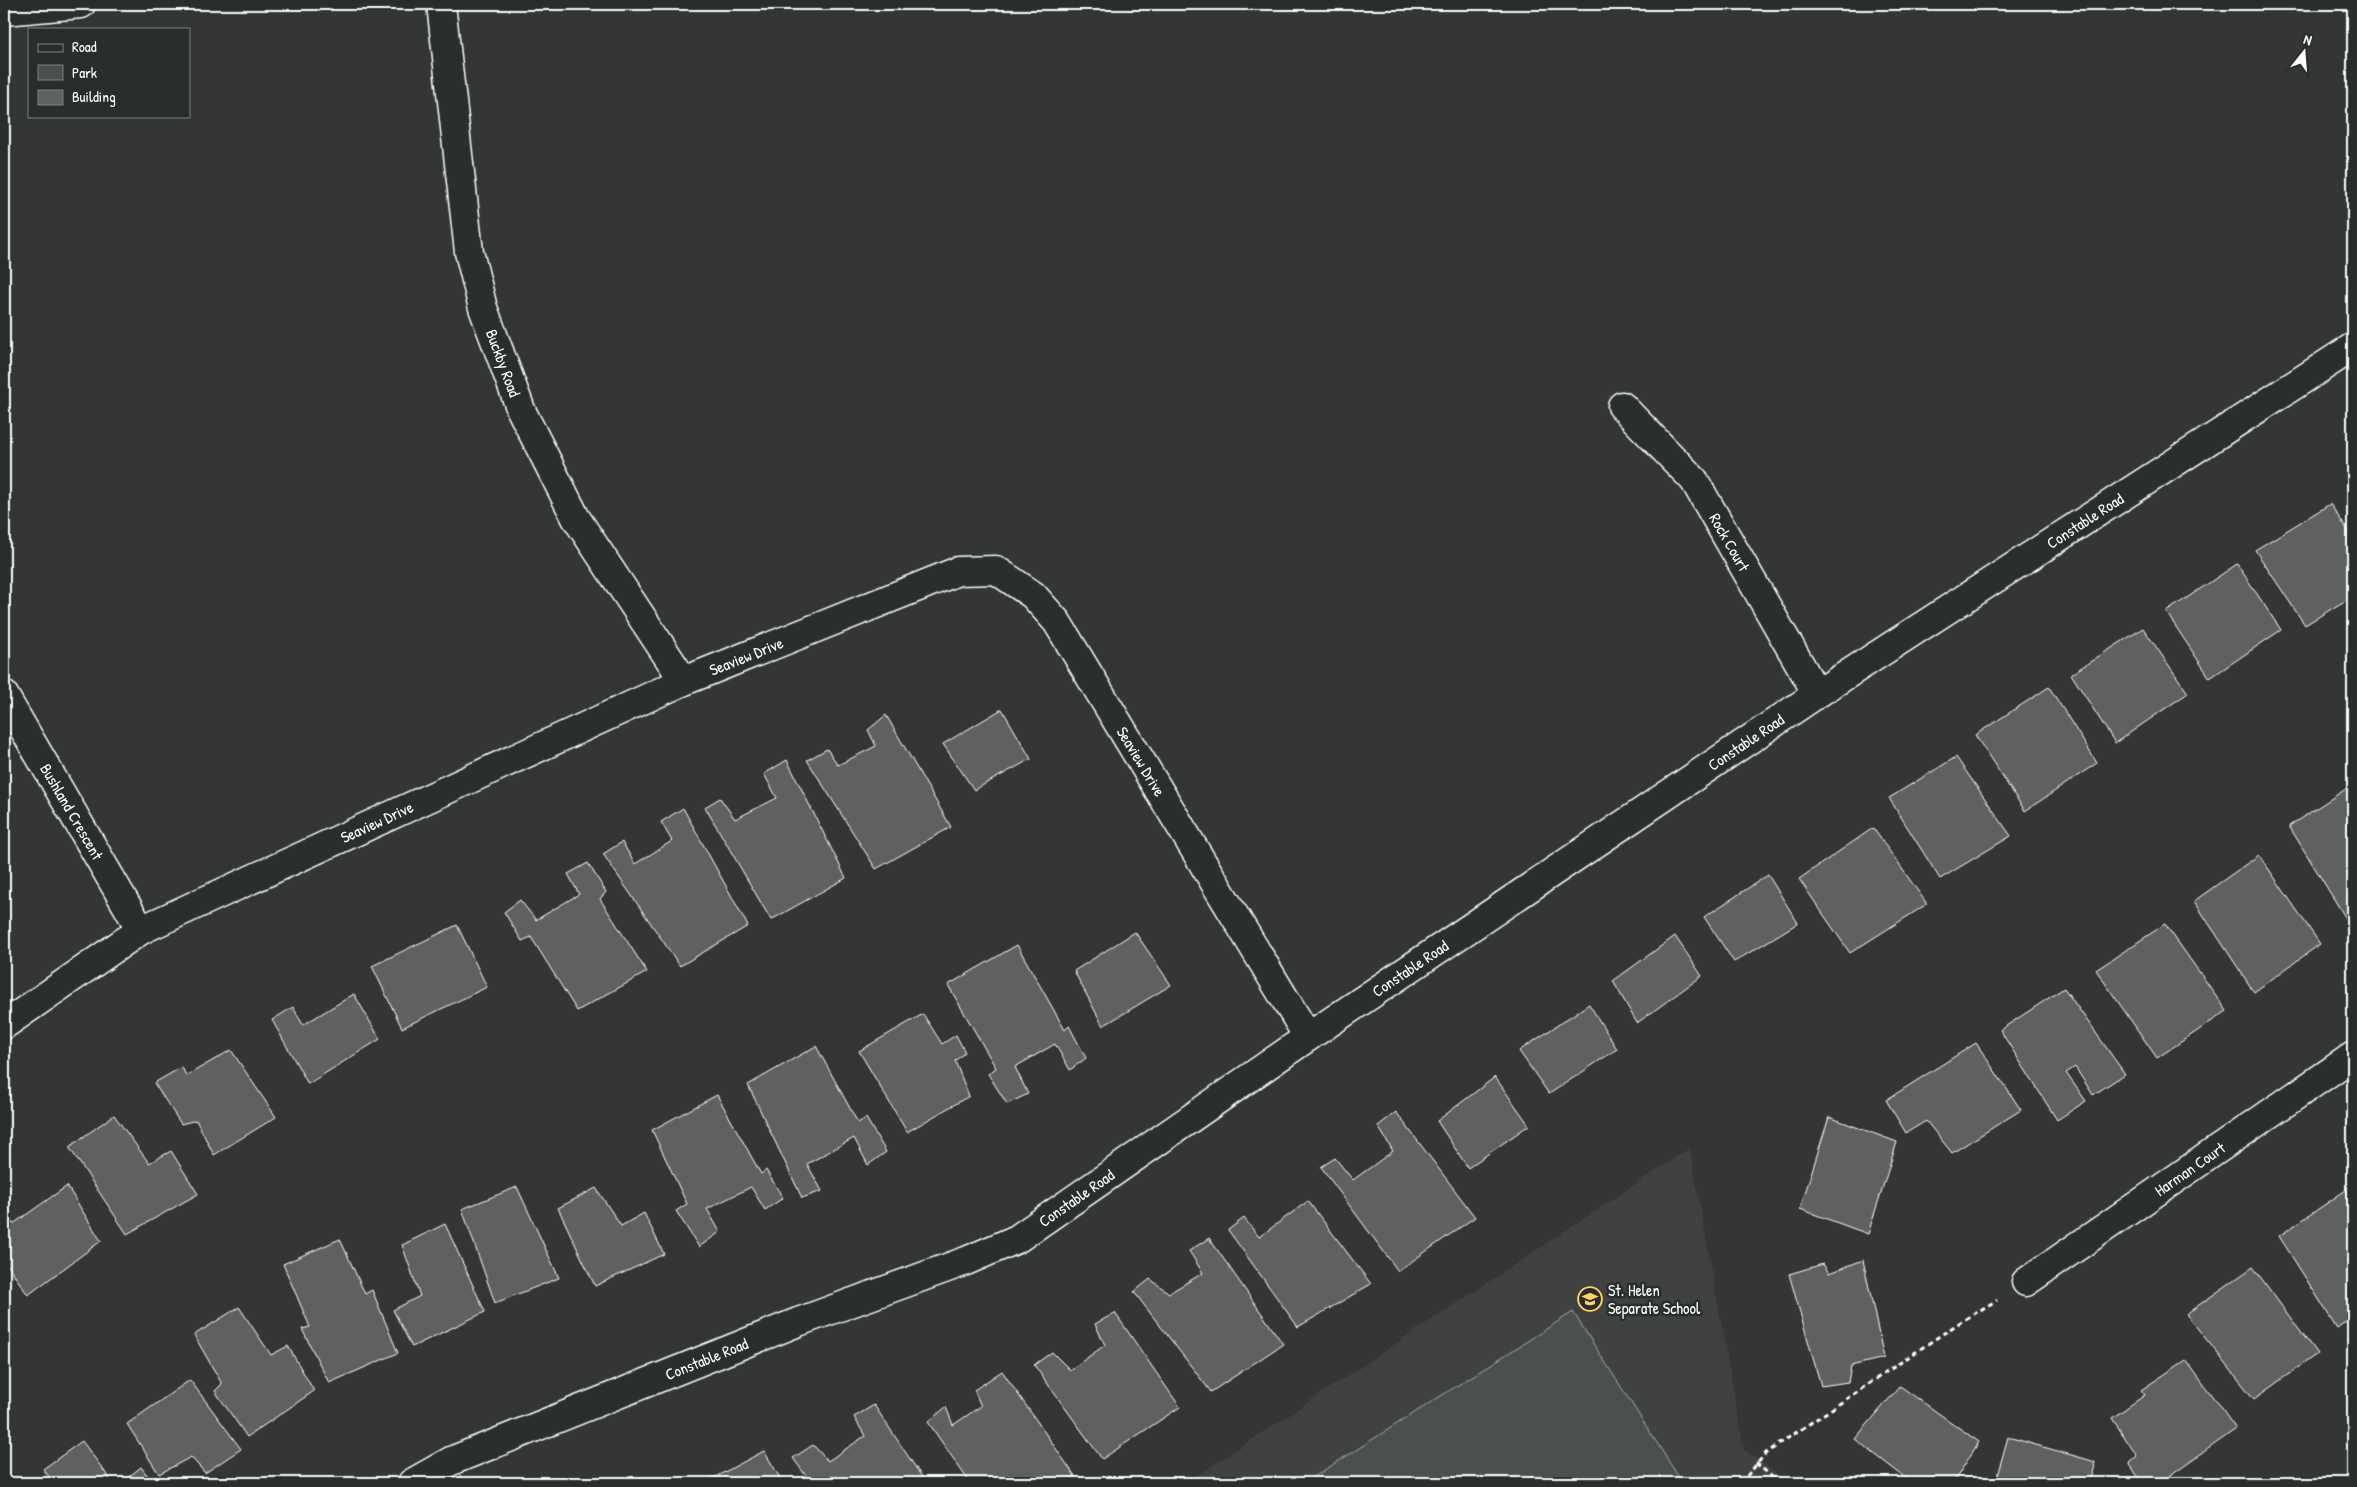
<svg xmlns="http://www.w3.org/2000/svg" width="2357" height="1487" viewBox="0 0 2357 1487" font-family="'Patrick Hand',sans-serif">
<rect width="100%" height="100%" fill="#333536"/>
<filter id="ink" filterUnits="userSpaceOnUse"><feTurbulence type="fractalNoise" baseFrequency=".02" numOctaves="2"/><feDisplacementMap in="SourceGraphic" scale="10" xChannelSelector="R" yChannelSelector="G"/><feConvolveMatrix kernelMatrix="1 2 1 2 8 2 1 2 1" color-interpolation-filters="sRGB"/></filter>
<g filter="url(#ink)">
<path fill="#404243" d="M1690 1148 1744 1450 1790 1483H1186Z"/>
<path fill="#4c4f50" stroke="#a6a7a8" d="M1573 1312 1682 1482 1304 1483Z"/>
<g fill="#5f6162" stroke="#fff">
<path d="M2330 504 2353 538V596L2305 625 2255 550Z"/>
<path d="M2237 564 2281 630 2210 678 2166 612Z"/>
<path d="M2143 628 2188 693 2115 743 2071 674Z"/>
<path d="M2049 687 2097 763 2025 811 1975 735Z"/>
<path d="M1002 709 1031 759 974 790 943 744Z"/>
<path d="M886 715 951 827 876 869 807 760 827 749 838 765 876 746 868 730Z"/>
<path d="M1956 757 2011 836 1940 879 1889 798Z"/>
<path d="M787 760 846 878 771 920 705 807 720 798 735 819 777 798 764 774Z"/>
<path d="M2352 785 2353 922 2350 925 2289 826Z"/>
<path d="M683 808 748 926 680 966 603 854 622 842 635 864 672 841 661 822Z"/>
<path d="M1873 828 1927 904 1850 953 1799 879Z"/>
<path d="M2259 855 2320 944 2254 992 2194 901Z"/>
<path d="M588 863 606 892 600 899 647 972 577 1011 531 937 522 941 504 912 520 900 536 920 579 894 568 874Z"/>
<path d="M1768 875 1798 923 1734 962 1704 917Z"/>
<path d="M2165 924 2227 1011 2157 1058 2096 970Z"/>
<path d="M457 925 487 987 402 1028 372 966Z"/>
<path d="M1135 932 1171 985 1103 1026 1074 971Z"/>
<path d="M1675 936 1702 976 1637 1023 1613 981Z"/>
<path d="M1017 945 1065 1030 1069 1026 1086 1058 1070 1070 1055 1044 1015 1067 1028 1094 1007 1104 988 1074 996 1068 948 985Z"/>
<path d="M2064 988 2125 1074 2093 1095 2075 1067 2066 1073 2086 1101 2057 1120 2000 1030Z"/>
<path d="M354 994 380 1039 308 1084 272 1020 293 1007 303 1025Z"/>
<path d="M1589 1004 1617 1049 1549 1094 1519 1051Z"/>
<path d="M923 1014 942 1044 956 1035 965 1052 955 1061 969 1096 907 1132 859 1051Z"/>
<path d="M1976 1043 2021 1110 1952 1153 1926 1121 1906 1133 1886 1100Z"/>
<path d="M816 1046 858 1123 866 1118 886 1152 868 1165 854 1138 807 1164 822 1191 802 1198 748 1085Z"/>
<path d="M231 1050 276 1117 214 1155 196 1120 181 1124 154 1083 182 1067 186 1076Z"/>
<path d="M1495 1077 1529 1125 1468 1168 1437 1121Z"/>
<path d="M717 1095 761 1174 766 1170 783 1198 765 1210 751 1187 707 1209 720 1232 699 1247 676 1211 687 1204 652 1130Z"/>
<path d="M1396 1112 1475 1217 1398 1271 1321 1167 1335 1158 1353 1180 1393 1151 1378 1126Z"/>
<path d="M114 1115 149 1163 171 1151 198 1194 127 1234 69 1147Z"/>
<path d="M1829 1117 1897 1142 1868 1234 1800 1209Z"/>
<path d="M67 1186 101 1241 28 1295 4 1260V1210L13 1224Z"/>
<path d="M517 1187 559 1278 495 1303 462 1209Z"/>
<path d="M596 1188 621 1226 644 1213 664 1254 595 1286 558 1208Z"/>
<path d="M2346 1190 2353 1201V1316L2337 1328 2279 1236Z"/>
<path d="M1308 1201 1371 1284 1298 1327 1228 1230 1244 1218 1259 1237Z"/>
<path d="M445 1224 485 1312 412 1347 393 1310 420 1296 402 1245Z"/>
<path d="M1209 1238 1283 1344 1211 1392 1134 1292 1150 1279 1169 1293 1203 1273 1189 1251Z"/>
<path d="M340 1239 365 1294 372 1290 398 1353 329 1383 302 1329 310 1327 283 1264Z"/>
<path d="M1863 1260 1884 1358 1851 1366 1848 1382 1821 1386 1789 1274 1823 1264 1829 1273Z"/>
<path d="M2253 1267 2317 1354 2254 1399 2186 1314Z"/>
<path d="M239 1307 271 1355 288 1346 314 1391 247 1437 215 1391 222 1384 194 1335Z"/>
<path d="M1115 1313 1180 1407 1102 1459 1034 1365 1052 1352 1070 1370 1105 1345 1095 1324Z"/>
<path d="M2186 1360 2236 1429 2160 1483H2142L2129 1463 2137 1456 2112 1418 2145 1395 2141 1390Z"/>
<path d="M1002 1371 1075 1476 1064 1483H970L928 1422 946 1407 953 1425 981 1406 974 1390Z"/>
<path d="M190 1380 241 1449 205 1473 191 1457 159 1474 127 1424Z"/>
<path d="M1900 1386 1979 1442 1953 1483H1912L1855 1439Z"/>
<path d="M874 1405 926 1483H811L793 1458 813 1445 828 1461 865 1436 854 1417Z"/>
<path d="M2008 1437 2096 1462 2090 1483H1995Z"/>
<path d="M82 1441 113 1483H54L43 1469Z"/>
<path d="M764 1451 783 1483H704Z"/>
<path d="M141 1467 153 1483H121Z"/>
</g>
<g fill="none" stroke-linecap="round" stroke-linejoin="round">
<g stroke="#fff" stroke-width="31">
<g id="street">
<path id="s1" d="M441 4 469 252 483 308 521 410 576 518 684 681"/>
<path id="s2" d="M1622 406 1694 480 1817 694"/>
<path id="s3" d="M4 695 141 930"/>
<path id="s4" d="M4 1025 141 930 684 681 958 571 996 570 1033 595 1057 622 1308 1037"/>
<path id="s5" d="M2026 1282 2353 1056"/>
<path id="s6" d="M412 1483 451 1461 798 1322 966 1261 1017 1239 1308 1037 1817 694 2353 347"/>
</g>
</g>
<g stroke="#fff" stroke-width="31">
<path id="secondary" d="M4 11 81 4"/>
</g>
<g stroke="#fff" stroke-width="3" stroke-dasharray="5 4" stroke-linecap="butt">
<path d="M1756 1463 1779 1483"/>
<path d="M1741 1483 1766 1453 1959 1323 1997 1300"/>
</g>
<use href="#street" stroke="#2a2d2e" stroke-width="28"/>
<use href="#secondary" stroke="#2a2d2e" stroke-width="28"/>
</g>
</g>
<defs>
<g id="school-ring" transform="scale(1.25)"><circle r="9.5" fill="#2a2d2e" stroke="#ffd166" stroke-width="1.5"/><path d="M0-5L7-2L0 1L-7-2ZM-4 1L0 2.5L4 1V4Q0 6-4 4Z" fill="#ffd166"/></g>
</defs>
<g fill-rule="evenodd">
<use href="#school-ring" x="1590" y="1299"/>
</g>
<g text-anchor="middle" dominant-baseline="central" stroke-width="5" stroke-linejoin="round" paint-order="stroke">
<g font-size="16" fill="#fff" stroke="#2a2d2e">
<text stroke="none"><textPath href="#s1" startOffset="366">Buckby Road</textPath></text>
<text stroke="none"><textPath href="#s6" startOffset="1940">Constable Road</textPath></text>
<text stroke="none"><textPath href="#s2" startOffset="175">Rock Court</textPath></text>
<text stroke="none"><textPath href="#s4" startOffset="831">Seaview Drive</textPath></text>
<text stroke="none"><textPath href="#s6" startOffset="1535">Constable Road</textPath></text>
<text stroke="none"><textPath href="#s4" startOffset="1341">Seaview Drive</textPath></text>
<text stroke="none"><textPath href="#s3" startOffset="135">Bushland Crescent</textPath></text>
<text stroke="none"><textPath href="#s4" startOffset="426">Seaview Drive</textPath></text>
<text stroke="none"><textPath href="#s6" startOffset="1130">Constable Road</textPath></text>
<text stroke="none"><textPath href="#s5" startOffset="199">Harman Court</textPath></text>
<text stroke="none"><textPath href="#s6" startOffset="725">Constable Road</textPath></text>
<text stroke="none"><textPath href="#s6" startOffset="320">Constable Road</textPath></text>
</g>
<g font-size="16" fill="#fff" stroke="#2a2d2e" text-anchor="start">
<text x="1608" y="1290">St. Helen<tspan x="1608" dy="18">Separate School</tspan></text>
</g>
</g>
<rect width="2357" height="1487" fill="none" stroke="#2a2d2e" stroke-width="20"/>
<rect x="10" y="10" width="2337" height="1467" fill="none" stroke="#fff" stroke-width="2" filter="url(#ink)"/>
<rect x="28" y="28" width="162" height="90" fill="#2a2d2e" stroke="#7f8182"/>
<rect x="38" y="44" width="25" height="8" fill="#2a2d2e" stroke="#7f8182"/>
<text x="72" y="52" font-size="15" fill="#ffffff">Road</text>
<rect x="38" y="65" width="25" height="15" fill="#4c4f50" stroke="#7f8182"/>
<text x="72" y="78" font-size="15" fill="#ffffff">Park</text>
<rect x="38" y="90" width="25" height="15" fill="#5f6162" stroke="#7f8182"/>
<text x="72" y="102" font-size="15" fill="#ffffff">Building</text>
<g transform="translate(2304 52) rotate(17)" stroke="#2a2d2e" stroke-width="4" paint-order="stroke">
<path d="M0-4L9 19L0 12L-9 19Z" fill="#ffffff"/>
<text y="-8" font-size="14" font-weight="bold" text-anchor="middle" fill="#ffffff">N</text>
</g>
</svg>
